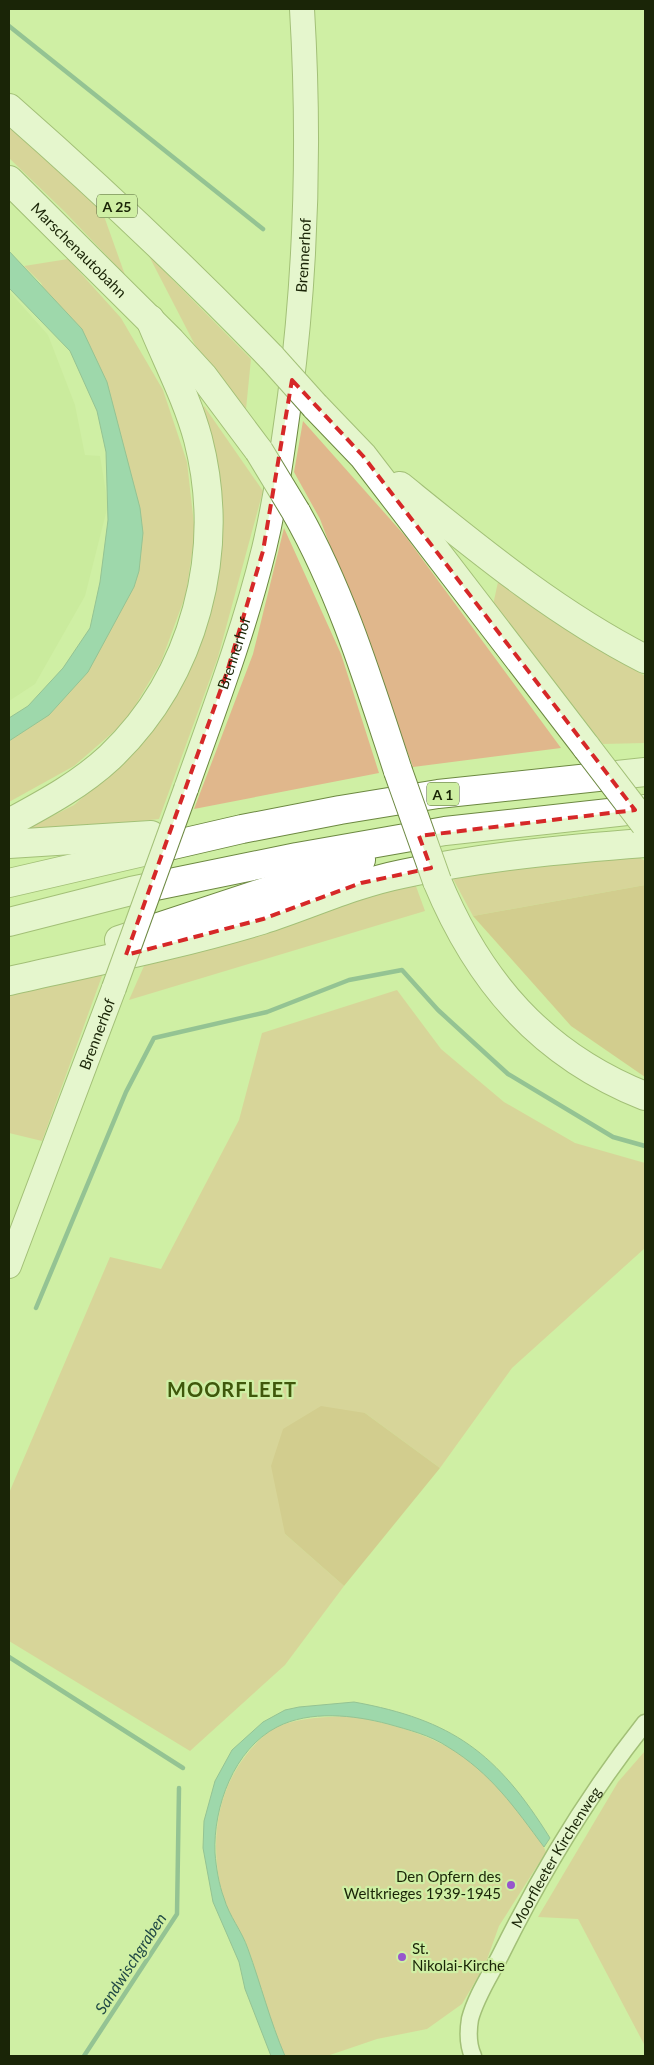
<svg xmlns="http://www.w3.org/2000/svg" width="654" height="2065" viewBox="0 0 654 2065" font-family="Lato,sans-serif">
<rect width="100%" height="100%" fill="#cfefa4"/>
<path fill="#c4e694" d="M9 291 48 335 75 405 85 455 100 456 108 505 85 596 35 684 9 701Z"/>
<g fill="#e0b78c">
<path d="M9 123 99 202 125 275 65 212 9 158Z"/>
<path d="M149 256 251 359 246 409 195 345Z"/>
<path d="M68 259 121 318 163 390 187 462 195 533 186 594 161 662 126 721 74 766 9 802V741L49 715 88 672 140 508 41 283 24 266Z"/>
<path d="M204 406 263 491 218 657 159 819 35 833 23 831 74 805 137 750 169 702 206 613 201 411Z"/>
<path d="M303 421 406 537 561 748 413 767 320 519 294 472Z"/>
<path d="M284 528 341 654 379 773 194 809 253 654Z"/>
<path d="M498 582 593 645 645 676V743L603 744 493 605Z"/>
<path d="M633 853 645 861V885L473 916 452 877Z"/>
<path d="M413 878 425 911 129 1000 147 959Z"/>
<path d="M106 965 42 1141 9 1133V994Z"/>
<path d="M397 990 441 1049 504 1102 575 1143 645 1163V1248L512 1368 440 1468 365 1413 285 1534 344 1586 285 1665 190 1751 9 1641V1493L110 1257 161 1269 239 1120 262 1033Z"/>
<path d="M351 1716C430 1732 470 1748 520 1814 528 1826 541 1838 546 1852L499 1926 485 1965 462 2004 427 2029 377 2039 327 2056H285C269 2020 261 1985 248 1948 242 1931 228 1914 223 1897 209 1846 215 1791 250 1750 259 1740 267 1731 279 1726 302 1717 327 1717 351 1716Z"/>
<path d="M645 1751V2046L578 1919 538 1917 618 1782Z"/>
</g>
<g fill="#d5a573">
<path d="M645 885V1077L571 1026 473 916Z"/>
<path d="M321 1406 365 1413 440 1468 344 1586 285 1534 271 1466 283 1429Z"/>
</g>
<g fill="#63bcb3" stroke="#4d8f7f">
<path d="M9 251 82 329 107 382 140 508 143 533 139 571 134 587 88 672 49 715 9 741V718L28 706 63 668 90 628 100 582 108 520 106 452 97 411 70 351 9 288Z"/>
<path d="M354 1702C453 1720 497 1753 550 1838L544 1847C515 1808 491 1773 448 1747 430 1735 409 1730 388 1724 354 1715 310 1710 277 1727 234 1749 213 1807 215 1853 216 1867 219 1885 224 1898 229 1916 242 1931 248 1949 261 1985 270 2021 285 2056H271L245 1989 239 1962 213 1902 203 1848 204 1821 215 1781 232 1750 263 1722 285 1710 299 1707Z"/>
</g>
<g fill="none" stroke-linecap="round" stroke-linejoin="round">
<g stroke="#4d8f7f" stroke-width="4.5">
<path d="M9 26 263 229"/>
<path d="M36 1308 126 1092 154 1038 267 1012 349 980 402 970 438 1010 508 1074 613 1137 645 1146"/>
<path d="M9 1657 183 1768"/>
<path d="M84 2056 177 1914 179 1788"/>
</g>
<g stroke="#6c8841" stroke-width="19">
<g id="street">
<path id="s1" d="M473 2056C468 2045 468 2031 470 2019 476 1996 491 1974 501 1954 542 1871 588 1795 645 1723"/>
</g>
</g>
<g stroke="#6c8841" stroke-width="26">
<g id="secondary">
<path id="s2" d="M186 789C214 710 244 631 264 549 276 499 283 447 290 396 307 264 310 141 302 9"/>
<path id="s3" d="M9 1266 114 988"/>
</g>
</g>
<g stroke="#6c8841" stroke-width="30">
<g id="highway">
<path d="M9 108C100 188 188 271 272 358"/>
<path id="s4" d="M9 180 171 341 203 376 259 451"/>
<path d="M315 406 363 456 587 748"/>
<path d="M400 486C478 549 555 613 645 659"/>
<path d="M296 512C342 593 369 683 398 771"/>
<path d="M9 823C44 804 80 785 110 757 195 676 227 552 198 439 187 398 166 359 150 319"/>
<path d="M9 844 151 835"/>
<path d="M437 881C479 982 542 1055 645 1096"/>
<path d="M9 883 242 829 340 810 438 794 645 772"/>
<path d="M9 922 131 891 297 857 445 831 645 809"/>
<path d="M119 940 361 860"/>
<path d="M9 981C93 962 179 945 262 920 309 905 353 884 402 874 481 857 564 849 645 843"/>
</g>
</g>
<use href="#street" stroke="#fff" stroke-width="16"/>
<use href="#secondary" stroke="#fff" stroke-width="24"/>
<use href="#highway" stroke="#fff" stroke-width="28"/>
<g stroke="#6c8841" stroke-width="26" stroke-linecap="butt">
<path id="secondary-bridge" d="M114 988 186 789"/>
</g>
<g stroke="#6c8841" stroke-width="30" stroke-linecap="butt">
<g id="highway-bridge">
<path d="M272 358 315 406"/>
<path d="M259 451 296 512"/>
<path d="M587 748 645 824"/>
<path d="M398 771 437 881"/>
</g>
</g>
<use href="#secondary-bridge" stroke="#fff" stroke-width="24"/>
<use href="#highway-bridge" stroke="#fff" stroke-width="28"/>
</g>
<path d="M0 0H654V2065H0ZM292 380 363 456 635 810 419 836 431 868 361 883 263 919 126 955 227 672 263 551Z" fill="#cfefa4" fill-opacity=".55" fill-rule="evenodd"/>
<path fill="none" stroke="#d62828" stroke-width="4" stroke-dasharray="10 6" stroke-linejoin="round" d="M292 380 363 456 635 810 419 836 431 868 361 883 263 919 126 955 227 672 263 551Z"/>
<g fill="#9756cc" stroke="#cfefa4" stroke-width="2">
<circle cx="511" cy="1885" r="5"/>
<circle cx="402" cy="1957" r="5"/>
</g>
<g text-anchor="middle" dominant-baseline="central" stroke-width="4.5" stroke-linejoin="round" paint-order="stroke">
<g fill="#cfefa4" stroke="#506236" stroke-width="1">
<rect x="97" y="194.5" width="40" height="23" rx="4"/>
<rect x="427" y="782.5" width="32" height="23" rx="4"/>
</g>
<g font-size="14" font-weight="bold" fill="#1a2507">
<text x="117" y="206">A 25</text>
<text x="443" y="794">A 1</text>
</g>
<g font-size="15" fill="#1a2507" stroke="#cfefa4">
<text stroke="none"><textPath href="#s4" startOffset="99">Marschenautobahn</textPath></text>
<text stroke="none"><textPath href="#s2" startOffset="549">Brennerhof</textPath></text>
<text stroke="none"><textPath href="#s2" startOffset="144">Brennerhof</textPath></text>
<text stroke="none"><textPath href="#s3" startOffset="248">Brennerhof</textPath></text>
<text stroke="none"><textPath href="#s1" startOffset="221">Moorfleeter Kirchenweg</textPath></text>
</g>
<g font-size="15" fill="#1a2507" stroke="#cfefa4" text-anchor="end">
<text x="501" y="1876">Den Opfern des<tspan x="501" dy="17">Weltkrieges 1939-1945</tspan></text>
<text x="412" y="1948" text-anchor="start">St.<tspan x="412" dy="17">Nikolai-Kirche</tspan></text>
</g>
<g font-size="16" font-style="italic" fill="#204945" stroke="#cfefa4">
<text transform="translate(130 1963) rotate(-57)">Sandwischgraben</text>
</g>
<g font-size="20" font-weight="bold" letter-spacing="1" fill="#3f580b" stroke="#cfefa4">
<text x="232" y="1389">MOORFLEET</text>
</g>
</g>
<rect width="654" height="2065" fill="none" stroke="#1a2507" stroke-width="20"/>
</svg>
